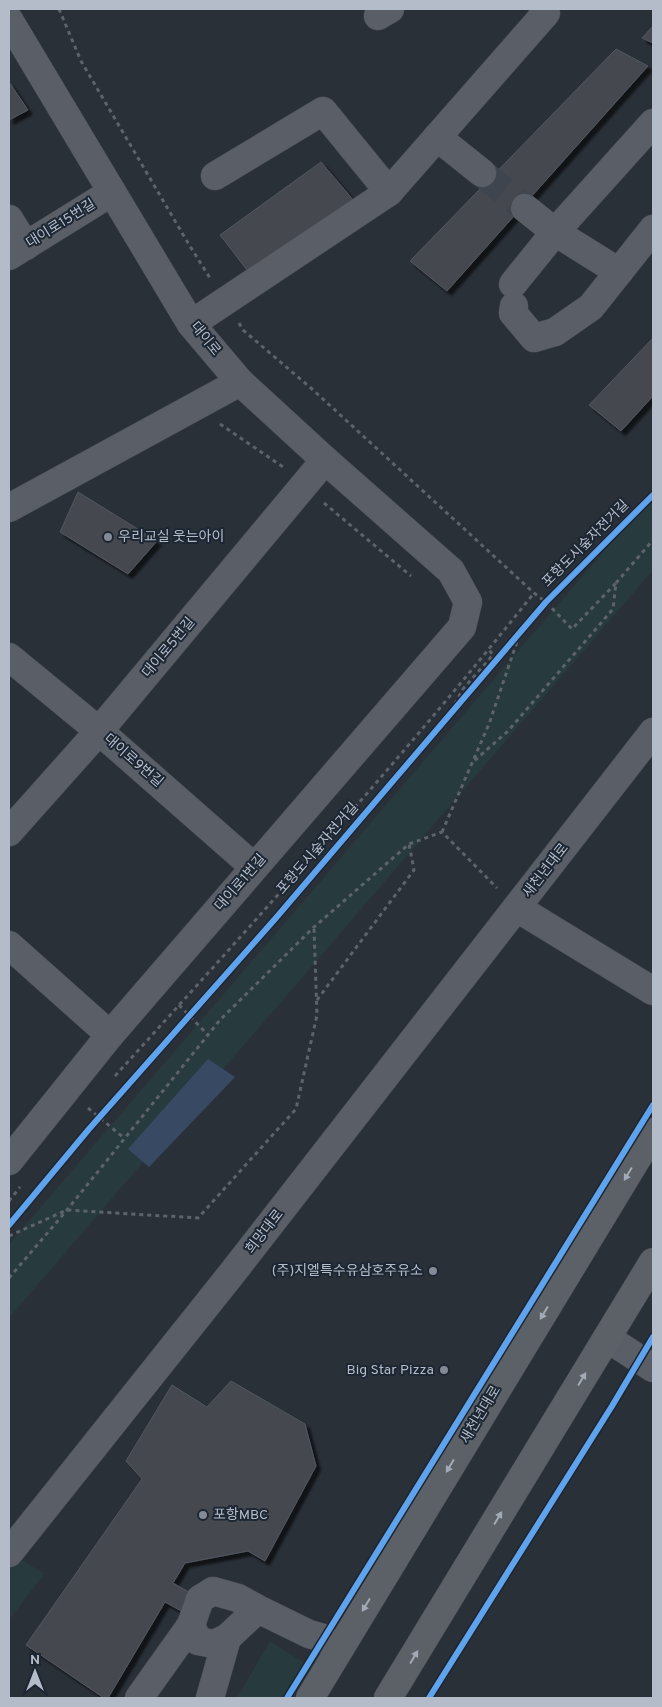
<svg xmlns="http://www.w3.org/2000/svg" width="662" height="1707" viewBox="0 0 662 1707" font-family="Overpass,'Noto Sans KR',sans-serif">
<defs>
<filter id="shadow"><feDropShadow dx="4.5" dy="4.5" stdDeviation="1" flood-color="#0009"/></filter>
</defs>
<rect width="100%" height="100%" fill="#2a3038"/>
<g fill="#273a3e">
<path d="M653 494V570L9 1318V1244Z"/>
<path d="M19 1558 44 1574 9 1620V1571Z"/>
<path d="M270 1641 306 1664 285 1698H237Z"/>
</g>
<path fill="#384963" d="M208 1059 235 1077 149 1167 128 1149Z"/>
<g fill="#444950" stroke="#52575f" filter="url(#shadow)">
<path d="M653 26V43L642 38Z"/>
<path d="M616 49 648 66 447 291 410 261Z"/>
<path d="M9 82 28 110 9 120Z"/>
<path d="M321 162 354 201 250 274 220 235Z"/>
<path d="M653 338V396L621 431 589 405Z"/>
<path d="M78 492 157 541 128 574 60 532Z"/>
<path d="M231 1381 305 1424 316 1466 265 1561 248 1551 185 1563 173 1583 194 1595 185 1613 165 1602 108 1698H104L26 1645 142 1479 126 1461 172 1385 207 1407Z"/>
</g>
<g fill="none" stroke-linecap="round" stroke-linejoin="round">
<path stroke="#3f454e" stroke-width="28" stroke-dasharray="28 14" stroke-linecap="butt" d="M482 173 525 208"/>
<g stroke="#484c53" stroke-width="29">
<g id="minor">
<path d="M378 16 390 9"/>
<path d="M9 20 191 324 240 382 325 460 451 571 468 602 462 627 110 1035 9 1161"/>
<path d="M437 137 482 173"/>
<path d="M215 176 323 111 389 192"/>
<path d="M525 208 555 232 653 123"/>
<path d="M9 219 26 246"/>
<path d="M9 256 112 192"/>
<path d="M513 284 555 232 619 272"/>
<path d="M514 306 513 313 534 338 555 332 591 307 653 229"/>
<path d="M191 324 389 192 546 13 543 9"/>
<path d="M9 508 240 382"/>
<path d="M9 657 99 731 254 867"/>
<path d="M9 832 99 731 325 460"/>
<path d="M517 908 653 991"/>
<path d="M9 945 110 1035"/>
<path d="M607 1338 653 1368"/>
<path d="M9 1553 233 1272 653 732"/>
<path d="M258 1609 227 1638 214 1644 198 1641 191 1625 200 1599 213 1591 238 1598 258 1609 309 1634 323 1638 340 1648"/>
<path d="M139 1698 191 1625"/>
<path d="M210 1698 227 1638"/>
</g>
</g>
<g stroke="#484c55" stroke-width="29">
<g id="major">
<path d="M310 1698 653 1132"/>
<path d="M388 1698 653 1262"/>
</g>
</g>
<g stroke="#5d636a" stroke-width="3" stroke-dasharray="4 4" stroke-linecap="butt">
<path d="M59 9 81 61 188 243 210 278"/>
<path d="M239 323 243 330 312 389 534 593 546 602 572 629 616 583 613 609 508 731 473 762"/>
<path d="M220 424 283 467"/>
<path d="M324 503 411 576"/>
<path d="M616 583 653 540"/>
<path d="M447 718 463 689 493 655 489 650"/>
<path d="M442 832 489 724 520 633"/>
<path d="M317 1000 414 870 409 844"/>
<path d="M179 1005 208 1035"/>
<path d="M115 1076C258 918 401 760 534 593"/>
<path d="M88 1108 124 1138"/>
<path d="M9 1201 20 1187"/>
<path d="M9 1236 67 1210 198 1218 296 1109 317 1015 314 929"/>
<path d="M9 1278 67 1210 220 1020 313 928 409 844 442 832 497 888"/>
</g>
<use href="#minor" stroke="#5a5e66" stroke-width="28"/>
<use href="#major" stroke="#5c6168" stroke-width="28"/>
<g stroke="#1d2633" stroke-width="9">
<g id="cycleway">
<path d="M9 1225 89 1129 275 919 546 602 653 495"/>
<path d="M287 1698 653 1105"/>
<path d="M429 1698 612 1406 653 1337"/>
</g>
</g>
<use href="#cycleway" stroke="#60a3ed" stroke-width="6"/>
</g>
<defs><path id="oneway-solid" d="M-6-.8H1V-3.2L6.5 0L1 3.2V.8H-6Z" transform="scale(1.25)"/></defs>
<g fill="#a2aab6">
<use href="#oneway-solid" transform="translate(628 1174) rotate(121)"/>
<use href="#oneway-solid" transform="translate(544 1313) rotate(121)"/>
<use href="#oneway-solid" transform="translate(582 1379) rotate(-59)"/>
<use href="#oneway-solid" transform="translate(450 1466) rotate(121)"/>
<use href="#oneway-solid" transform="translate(498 1518) rotate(-59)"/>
<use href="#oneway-solid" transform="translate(366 1605) rotate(121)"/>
<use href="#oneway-solid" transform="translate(414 1657) rotate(-59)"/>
</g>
<g fill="#848b96" stroke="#1d2633" stroke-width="2">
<circle cx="108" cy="537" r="5"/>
<circle cx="433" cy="1271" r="5"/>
<circle cx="444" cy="1370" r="5"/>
<circle cx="203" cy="1515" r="5"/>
</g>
<g text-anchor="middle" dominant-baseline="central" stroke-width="4" stroke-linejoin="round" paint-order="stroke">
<g font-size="14" fill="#b4bcc9" stroke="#1d2633">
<text transform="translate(61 224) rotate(-32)">대이로15번길</text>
<text transform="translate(205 339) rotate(51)">대이로</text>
<text transform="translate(586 544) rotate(-45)">포항도시숲자전거길</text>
<text transform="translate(169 648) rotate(-50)">대이로5번길</text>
<text transform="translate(133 761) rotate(41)">대이로9번길</text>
<text transform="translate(318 849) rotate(-49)">포항도시숲자전거길</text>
<text transform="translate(546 871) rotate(-52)">새천년대로</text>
<text transform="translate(241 883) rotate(-49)">대이로1번길</text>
<text transform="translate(265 1232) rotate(-52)">희망대로</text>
<text transform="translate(481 1415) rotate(-59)">새천년대로</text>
</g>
<g font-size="14" fill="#b4bcc9" stroke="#1d2633" text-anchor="start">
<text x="118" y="537">우리교실 웃는아이</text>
<text x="423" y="1271" text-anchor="end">(주)지엘특수유삼호주유소</text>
<text x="434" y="1370" text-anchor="end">Big Star Pizza</text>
<text x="213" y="1515">포항MBC</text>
</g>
</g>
<rect width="662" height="1707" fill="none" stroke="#b4bcc9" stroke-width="20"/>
<g transform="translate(35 1672)" stroke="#1d2633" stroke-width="4" paint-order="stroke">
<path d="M0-4L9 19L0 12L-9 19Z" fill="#b4bcc9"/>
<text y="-8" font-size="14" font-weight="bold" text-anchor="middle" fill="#b4bcc9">N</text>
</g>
</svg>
